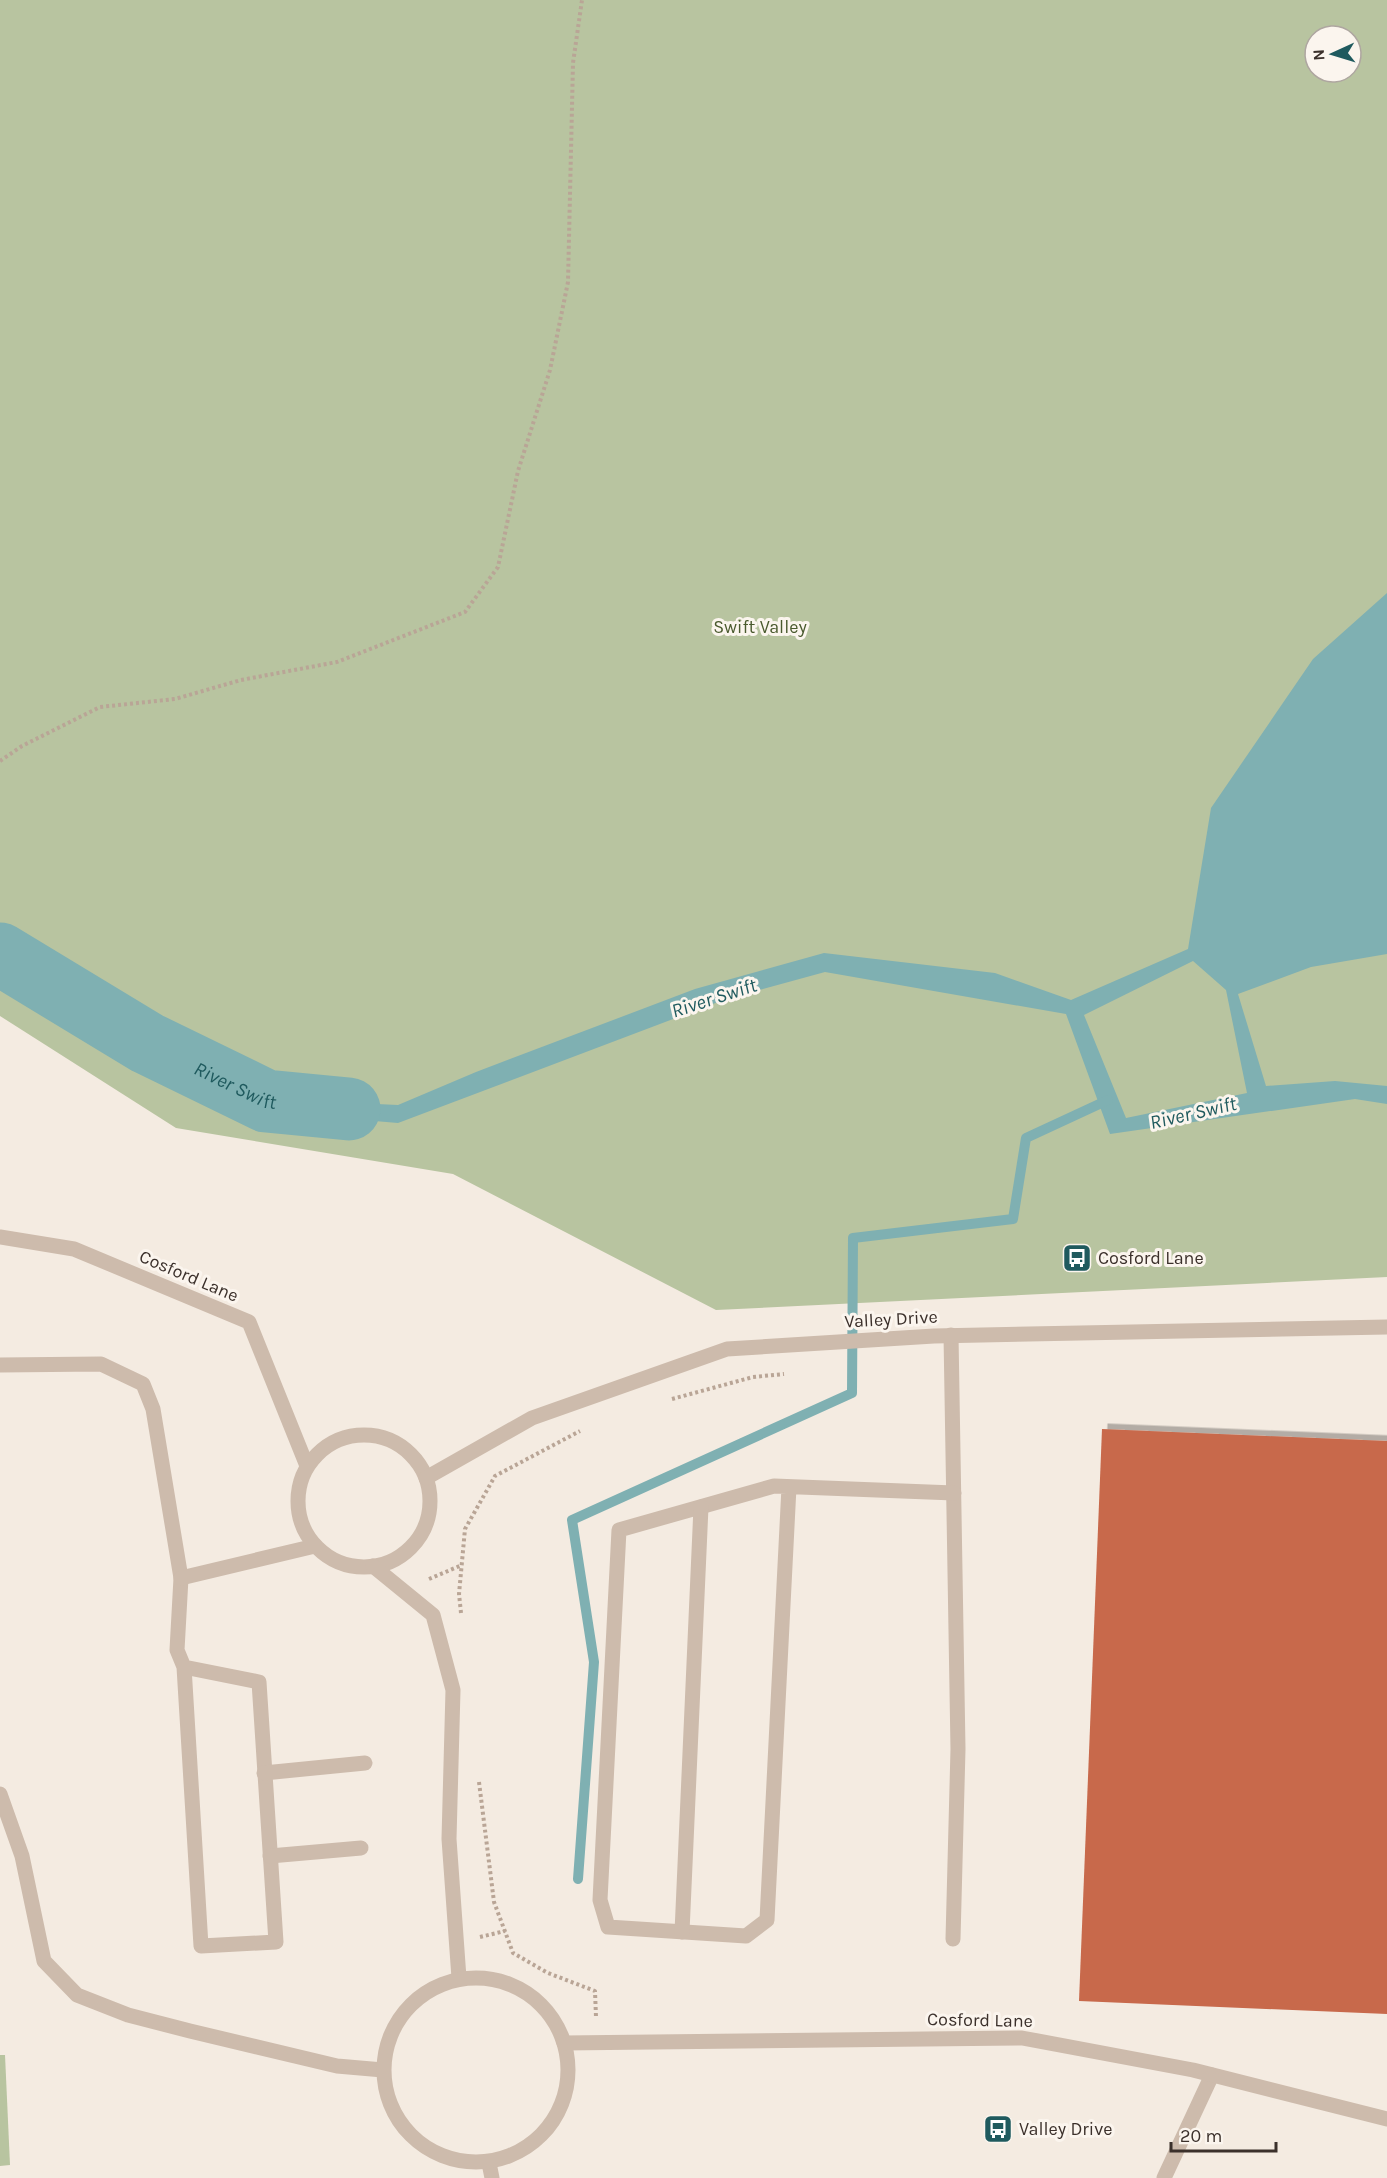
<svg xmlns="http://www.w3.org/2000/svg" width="1387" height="2178" viewBox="0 0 1387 2178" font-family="Karla,sans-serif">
<defs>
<filter id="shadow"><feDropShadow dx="5.5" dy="-5.5" stdDeviation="0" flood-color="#0004"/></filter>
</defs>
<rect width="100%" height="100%" fill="#f4ebe1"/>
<g fill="#b8c4a0" fill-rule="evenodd">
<path d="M0 0H1387V1277L716 1310 453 1174 176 1128 0 1016ZM1315 36H1351V72H1315Z"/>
<path d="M0 2055H5L10 2165 0 2166Z"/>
</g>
<path fill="#7fb0b2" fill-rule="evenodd" d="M1387 593V954L1311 967 1238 994 1266 1086 1335 1081 1387 1086V1104L1355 1099 1110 1134 1066 1014 825 972 726 999 398 1123 223 1108 172 1081 95 1004 0 948V935L21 946 101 998 170 1066 228 1097 398 1105 476 1072 695 989 824 953 995 973 1071 1000 1188 949 1211 808 1313 659ZM1193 961 1226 990 1247 1093 1126 1118 1084 1015Z"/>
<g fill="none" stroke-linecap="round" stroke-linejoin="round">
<path stroke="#7fb0b2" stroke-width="10" d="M578 1879 594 1662 572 1520 852 1393 853 1238 1013 1219 1026 1138 1108 1100"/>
<path stroke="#7fb0b2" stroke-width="63" id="s1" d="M0 954 147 1043 266 1101 349 1109"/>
</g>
<path fill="#c8694b" filter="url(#shadow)" d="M1102 1429 1387 1441V2014L1079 2001Z"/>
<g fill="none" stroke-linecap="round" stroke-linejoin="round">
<g stroke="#b9a596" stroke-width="4" stroke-dasharray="3 3" stroke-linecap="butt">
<path d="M0 761 22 746 100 707 175 699 241 680 337 662 465 612 498 567 518 471 550 370 568 282 573 63 582 0"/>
<path d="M672 1399 753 1377 784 1374"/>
<path d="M429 1579 462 1565"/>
<path d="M461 1613 459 1594 465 1529 495 1476 580 1431"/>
<path d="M479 1782 494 1902 513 1953 548 1973 595 1991 596 2017"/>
<path d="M480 1937 505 1931"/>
</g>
<g stroke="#cdbbac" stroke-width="15">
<path d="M951 1335 958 1749 953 1939"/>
<path d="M0 1365 101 1364 143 1384 153 1409 181 1578 177 1650 184 1667 201 1946 276 1942 259 1682 184 1667"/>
<path d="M789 1487 767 1920 746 1936 608 1927 600 1900 619 1530 774 1486 954 1493"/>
<path d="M181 1578 315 1546"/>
<path d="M264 1773 365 1763"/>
<path d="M0 1794 22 1856 44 1961 77 1995 128 2015 190 2031 337 2066 383 2070"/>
<path d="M270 1856 361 1848"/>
<path d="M682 1932 701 1507"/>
<path d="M489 2163 492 2178"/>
<path d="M1164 2178 1212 2075"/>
</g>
<g stroke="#cdbbac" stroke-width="15">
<path d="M0 1237 74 1249 249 1322 307 1466"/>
<circle cx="364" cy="1501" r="66"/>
<path d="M426 1478 532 1418 727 1349 934 1336 1387 1327"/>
<path d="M373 1566 433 1615 453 1690 449 1839 459 1978"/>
<circle cx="476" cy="2070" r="92"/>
<path d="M564 2043 1022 2038 1193 2070 1387 2119"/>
</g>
</g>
<defs>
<g id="bus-square" transform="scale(1.5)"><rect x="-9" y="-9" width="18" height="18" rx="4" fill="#1f5a5e" stroke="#fbf5ee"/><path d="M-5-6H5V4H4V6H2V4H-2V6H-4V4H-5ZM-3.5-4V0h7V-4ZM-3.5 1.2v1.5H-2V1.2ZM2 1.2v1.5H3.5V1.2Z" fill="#fff"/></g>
</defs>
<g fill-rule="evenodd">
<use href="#bus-square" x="1077" y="1258"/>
<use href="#bus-square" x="998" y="2129"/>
</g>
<g text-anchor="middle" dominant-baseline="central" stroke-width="6" stroke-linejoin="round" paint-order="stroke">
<g font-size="18" fill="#4a5a2e" stroke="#fbf5ee">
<text x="760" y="627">Swift Valley</text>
</g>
<g font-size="18" fill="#3b302b" stroke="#fbf5ee" text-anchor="start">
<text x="1098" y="1258">Cosford Lane</text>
<text x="1019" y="2129">Valley Drive</text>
</g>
<g font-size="18" fill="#3b302b" stroke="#fbf5ee">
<text transform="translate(189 1276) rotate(23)">Cosford Lane</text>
<text transform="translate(891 1319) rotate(-3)">Valley Drive</text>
<text transform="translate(980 2020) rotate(1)">Cosford Lane</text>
</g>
<g font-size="20" font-style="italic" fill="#1f5a5e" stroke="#fbf5ee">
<text transform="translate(714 998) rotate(-18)">River Swift</text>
<text stroke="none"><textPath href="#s1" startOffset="270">River Swift</textPath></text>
<text transform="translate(1193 1113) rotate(-13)">River Swift</text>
</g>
</g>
<g transform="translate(1333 54) rotate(266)"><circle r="28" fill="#fbf5ee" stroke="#aea6a0" stroke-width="1.5"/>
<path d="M0-4.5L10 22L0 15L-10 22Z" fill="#1f5a5e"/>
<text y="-9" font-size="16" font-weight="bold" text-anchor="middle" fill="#3b302b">N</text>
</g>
<path d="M1171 2142v9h105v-9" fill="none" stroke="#3b302b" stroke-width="3"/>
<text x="1180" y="2142" font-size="18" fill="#3b302b" stroke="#fbf5ee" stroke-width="4.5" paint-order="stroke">20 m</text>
</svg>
